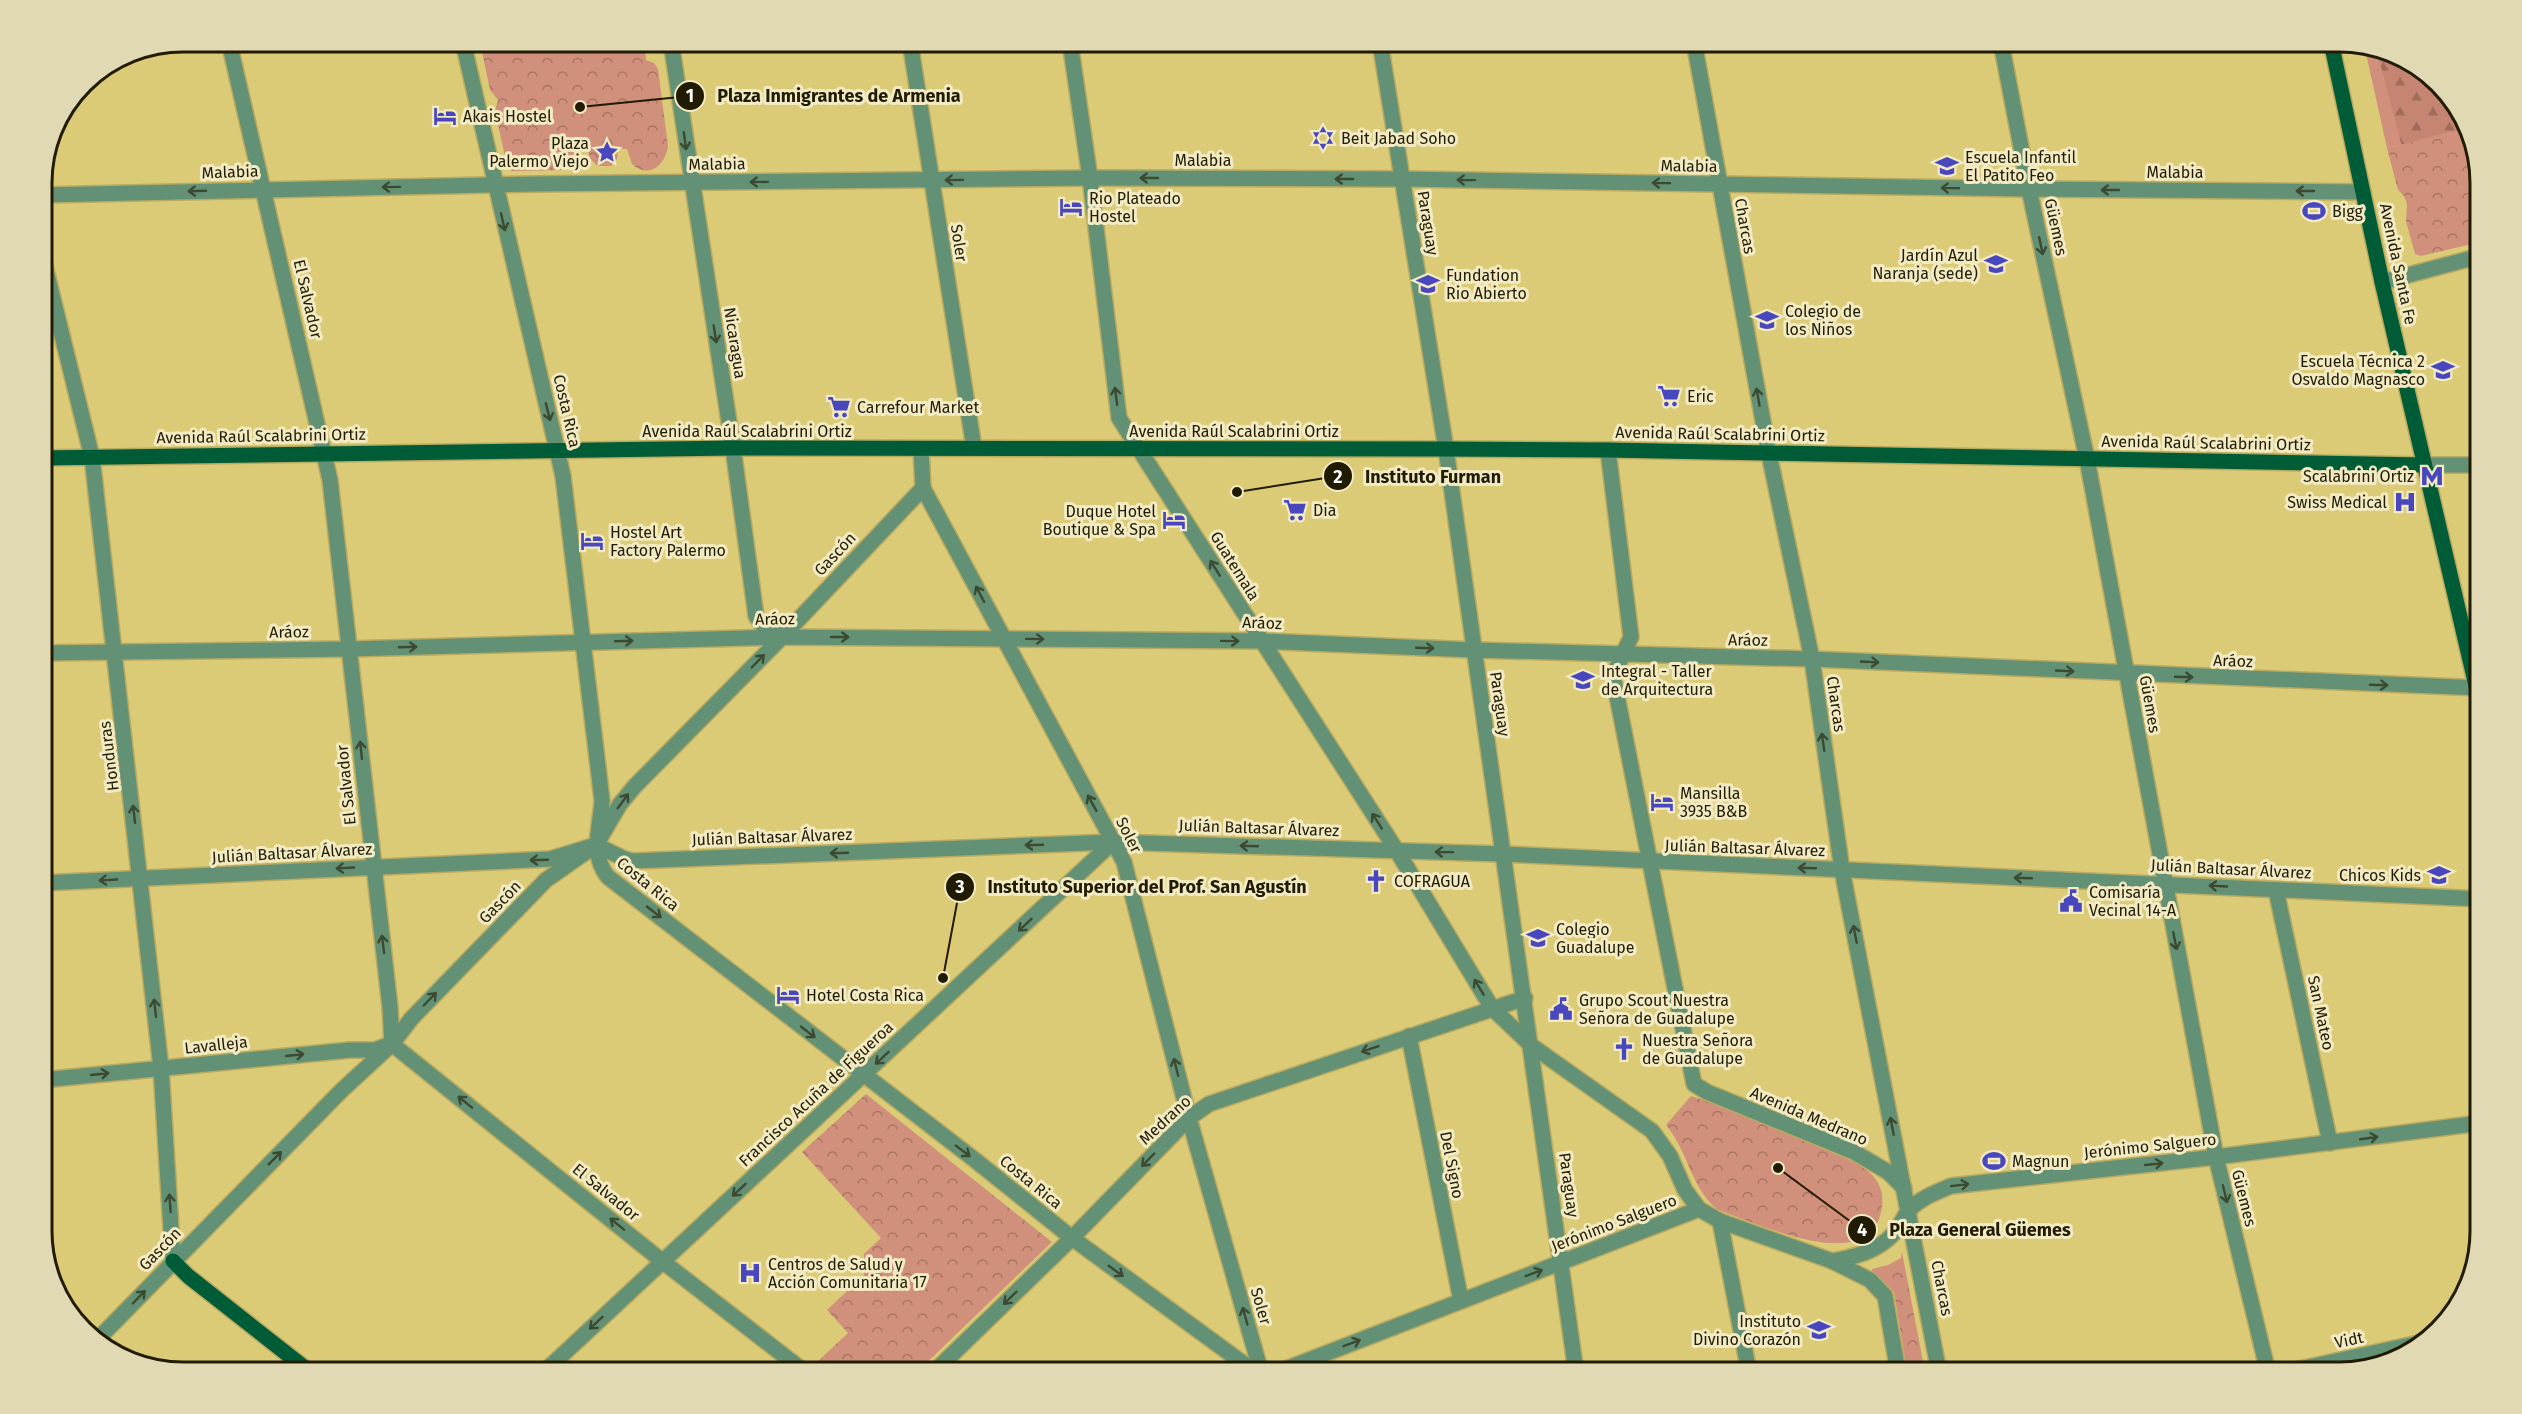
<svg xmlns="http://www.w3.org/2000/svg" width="2522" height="1414" viewBox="0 0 2522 1414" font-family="'Fira Sans',sans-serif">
<defs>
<pattern id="forest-firs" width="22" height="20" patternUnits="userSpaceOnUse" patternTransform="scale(1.5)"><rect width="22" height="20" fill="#c68572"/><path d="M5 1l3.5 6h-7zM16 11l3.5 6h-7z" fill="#a06c5b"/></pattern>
<pattern id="park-crowns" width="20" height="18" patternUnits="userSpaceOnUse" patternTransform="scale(1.5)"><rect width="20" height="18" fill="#d1907c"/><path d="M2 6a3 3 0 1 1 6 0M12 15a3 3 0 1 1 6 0" fill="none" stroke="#a97563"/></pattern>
</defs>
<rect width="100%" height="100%" fill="#dbca76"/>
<path fill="#d1907c" d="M2365 49 2409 61 2461 112 2466 128 2387 148Z"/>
<path fill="url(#forest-firs)" d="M2384 54 2409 61 2461 112 2480 174 2425 234 2379 59Z"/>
<g fill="url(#park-crowns)">
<path d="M480 42H654V46L651 52 645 51 646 60 654 63 658 69 668 146C666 164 649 180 632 164L627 149H618L617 159 611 166H597L590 158 587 149 576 150 573 165 566 170 511 171 507 166 495 111 498 100 490 90Z"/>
<path d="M2466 128 2480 174V242L2421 256 2415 254 2406 221 2407 204 2404 196 2398 190 2387 148Z"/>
<path d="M866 1094 1052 1242 917 1372H823L814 1365 848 1333 827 1310 864 1275V1254L881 1238 802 1152Z"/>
<path d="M1691 1096 1729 1108 1859 1164C1874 1174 1885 1187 1882 1206 1874 1280 1758 1223 1718 1210 1691 1189 1688 1151 1666 1125Z"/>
<path d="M1902 1252 1925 1372H1907L1894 1292 1872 1272V1269L1888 1265 1901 1258Z"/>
</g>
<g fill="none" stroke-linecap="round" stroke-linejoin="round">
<g stroke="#b9aa61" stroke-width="18">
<g id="minor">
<path d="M229 42 330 480 390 1007 392 1044 662 1261 805 1372"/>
<path d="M463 42 563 476 602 800C601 826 589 854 608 877L975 1160 1072 1238 1255 1372"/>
<path d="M671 42 733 448 756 616 763 626 782 637"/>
<path d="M910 42 974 448"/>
<path d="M1070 42 1090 178 1119 418 1397 851 1492 1008 1532 1046 1652 1131 1670 1156 1685 1190 1699 1209 1720 1221 1832 1261 1870 1280 1885 1296 1898 1372"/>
<path d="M1380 42 1446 449 1576 1372"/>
<path d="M1694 42 1769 454 1812 659 1842 870 1939 1372"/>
<path d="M2001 42 2029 189 2087 459 2216 1157 2268 1372"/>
<path d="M42 195 534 184 1090 178 1403 179 2029 189 2363 192"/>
<path d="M42 254 92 457 161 1068 173 1261"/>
<path d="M2382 282 2480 256"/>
<path d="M921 449 923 488 1124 862 1189 1118 1261 1372"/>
<path d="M1608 450 1631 637 1613 676 1694 1084 1707 1092 1854 1152 1888 1172 1904 1188"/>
<path d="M2424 465H2480"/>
<path d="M42 653 350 649 782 637 1261 641 1474 650 1812 659 2480 688"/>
<path d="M42 883 550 859 596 845 625 859 633 861 1113 842 1502 854 2480 899"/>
<path d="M2276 890 2330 1143"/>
<path d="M1409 1036 1461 1301"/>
<path d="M42 1080 350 1050H375L388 1045"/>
<path d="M1720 1221 1749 1372"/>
<path d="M1832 1261C1855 1257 1879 1251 1895 1232 1901 1225 1904 1215 1910 1209 1922 1197 1937 1192 1951 1186L2216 1157 2480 1123"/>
<path d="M98 1339 341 1091 392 1044 411 1019 546 880 596 845 620 804 635 786 782 637 923 488"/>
<path d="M544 1372 1113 842"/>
<path d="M934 1372 1072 1238 1189 1118 1209 1104 1525 998"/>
<path d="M1278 1372 1699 1209"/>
<path d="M2286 1372 2419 1343"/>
</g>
</g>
<g stroke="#b9aa61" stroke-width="18">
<g id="major">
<path d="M2331 42 2382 282 2480 703"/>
<path d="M42 458 733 448 1446 449 1608 450 2424 465"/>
<path d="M173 1261 188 1276 310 1372"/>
</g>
</g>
<use href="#minor" stroke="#639175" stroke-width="15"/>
<use href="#major" stroke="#005c37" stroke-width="15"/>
</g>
<defs><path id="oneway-shaft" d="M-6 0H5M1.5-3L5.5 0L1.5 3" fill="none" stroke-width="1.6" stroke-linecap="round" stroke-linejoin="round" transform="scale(1.5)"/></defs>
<g stroke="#3b4a30">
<use href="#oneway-shaft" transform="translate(685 141) rotate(82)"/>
<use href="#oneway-shaft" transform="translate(1149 178) rotate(-180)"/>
<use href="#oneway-shaft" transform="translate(1344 179) rotate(-180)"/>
<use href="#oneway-shaft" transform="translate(954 180) rotate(179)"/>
<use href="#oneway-shaft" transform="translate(1466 180) rotate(-179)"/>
<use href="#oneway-shaft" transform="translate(759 182) rotate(179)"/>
<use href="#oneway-shaft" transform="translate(1661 183) rotate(-179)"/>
<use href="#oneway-shaft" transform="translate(391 187) rotate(179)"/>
<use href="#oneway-shaft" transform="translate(1950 188) rotate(-179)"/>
<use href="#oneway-shaft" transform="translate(2110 190) rotate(-180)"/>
<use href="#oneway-shaft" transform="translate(197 191) rotate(178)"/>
<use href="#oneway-shaft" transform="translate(2305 191) rotate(-180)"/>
<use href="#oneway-shaft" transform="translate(503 222) rotate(77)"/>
<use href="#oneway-shaft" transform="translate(2041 246) rotate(78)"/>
<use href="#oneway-shaft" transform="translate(715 334) rotate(81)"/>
<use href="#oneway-shaft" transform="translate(1116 396) rotate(-97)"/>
<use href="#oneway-shaft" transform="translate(1758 397) rotate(-100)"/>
<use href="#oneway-shaft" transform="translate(548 412) rotate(76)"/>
<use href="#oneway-shaft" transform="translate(1215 568) rotate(-122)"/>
<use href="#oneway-shaft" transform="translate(980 594) rotate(-118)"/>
<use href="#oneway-shaft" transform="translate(840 637)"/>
<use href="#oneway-shaft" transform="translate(1035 639) rotate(1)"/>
<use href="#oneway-shaft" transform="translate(624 641) rotate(-2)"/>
<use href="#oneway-shaft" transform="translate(1230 641) rotate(1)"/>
<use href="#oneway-shaft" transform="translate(408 647) rotate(-2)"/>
<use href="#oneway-shaft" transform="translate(1425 648) rotate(2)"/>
<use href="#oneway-shaft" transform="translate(758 661) rotate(-46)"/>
<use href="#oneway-shaft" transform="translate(1870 662) rotate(3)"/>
<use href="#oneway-shaft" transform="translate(2065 671) rotate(3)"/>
<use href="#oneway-shaft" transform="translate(2184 677) rotate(2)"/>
<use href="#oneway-shaft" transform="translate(2379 685) rotate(2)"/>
<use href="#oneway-shaft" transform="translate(1823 742) rotate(-98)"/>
<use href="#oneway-shaft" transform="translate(361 750) rotate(-96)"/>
<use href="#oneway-shaft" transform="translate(623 801) rotate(-54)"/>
<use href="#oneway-shaft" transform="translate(1092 803) rotate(-119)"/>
<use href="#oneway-shaft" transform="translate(134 814) rotate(-97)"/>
<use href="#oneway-shaft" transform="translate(1377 821) rotate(-123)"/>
<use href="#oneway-shaft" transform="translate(1034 845) rotate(178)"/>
<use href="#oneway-shaft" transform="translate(1249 846) rotate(-178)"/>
<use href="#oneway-shaft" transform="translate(1444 852) rotate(-179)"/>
<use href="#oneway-shaft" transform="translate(839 853) rotate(178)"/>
<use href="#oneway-shaft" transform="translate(539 860) rotate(178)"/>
<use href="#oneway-shaft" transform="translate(345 868) rotate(177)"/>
<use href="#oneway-shaft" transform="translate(1807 868) rotate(-178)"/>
<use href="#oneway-shaft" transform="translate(2023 878) rotate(-178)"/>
<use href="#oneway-shaft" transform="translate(108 880) rotate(177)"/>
<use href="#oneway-shaft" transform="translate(2218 886) rotate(-177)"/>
<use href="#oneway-shaft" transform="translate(654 912) rotate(38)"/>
<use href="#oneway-shaft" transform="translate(1025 925) rotate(137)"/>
<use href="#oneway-shaft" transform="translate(1855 934) rotate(-101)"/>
<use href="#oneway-shaft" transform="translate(2175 941) rotate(79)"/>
<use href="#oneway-shaft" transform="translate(383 944) rotate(-97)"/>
<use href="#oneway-shaft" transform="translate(1479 987) rotate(-121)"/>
<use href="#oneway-shaft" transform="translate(430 999) rotate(-46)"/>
<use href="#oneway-shaft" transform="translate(155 1008) rotate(-96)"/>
<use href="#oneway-shaft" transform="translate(808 1032) rotate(38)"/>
<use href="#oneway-shaft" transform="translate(1370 1049) rotate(161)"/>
<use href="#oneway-shaft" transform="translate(295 1055) rotate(-6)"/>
<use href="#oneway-shaft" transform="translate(882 1058) rotate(137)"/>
<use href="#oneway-shaft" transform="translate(1176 1067) rotate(-104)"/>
<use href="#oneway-shaft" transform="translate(100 1074) rotate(-6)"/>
<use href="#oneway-shaft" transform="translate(465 1102) rotate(-141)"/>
<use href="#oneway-shaft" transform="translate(1892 1126) rotate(-101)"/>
<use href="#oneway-shaft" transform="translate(2369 1138) rotate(-8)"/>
<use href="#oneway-shaft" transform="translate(963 1151) rotate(37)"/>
<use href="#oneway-shaft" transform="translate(275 1158) rotate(-45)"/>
<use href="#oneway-shaft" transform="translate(1148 1160) rotate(134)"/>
<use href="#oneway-shaft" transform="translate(2154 1164) rotate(-6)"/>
<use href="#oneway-shaft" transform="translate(1960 1185) rotate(-7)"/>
<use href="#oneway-shaft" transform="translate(739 1190) rotate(137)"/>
<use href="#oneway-shaft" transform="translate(2225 1194) rotate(76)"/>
<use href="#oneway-shaft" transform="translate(170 1203) rotate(-94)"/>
<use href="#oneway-shaft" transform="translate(617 1224) rotate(-141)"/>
<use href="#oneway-shaft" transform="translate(1116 1271) rotate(36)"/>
<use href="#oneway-shaft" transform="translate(1534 1273) rotate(-21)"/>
<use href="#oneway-shaft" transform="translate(139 1297) rotate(-46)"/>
<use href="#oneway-shaft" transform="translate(1010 1298) rotate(136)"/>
<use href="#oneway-shaft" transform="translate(1245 1316) rotate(-106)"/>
<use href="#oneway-shaft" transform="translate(596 1323) rotate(137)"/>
<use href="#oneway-shaft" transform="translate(1352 1343) rotate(-21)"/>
</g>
<defs>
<g id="hotel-bare" transform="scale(1.8)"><path d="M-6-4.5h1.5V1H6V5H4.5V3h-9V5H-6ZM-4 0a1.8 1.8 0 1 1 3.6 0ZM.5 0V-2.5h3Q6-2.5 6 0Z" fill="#4947bd" stroke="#f2eac2" stroke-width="2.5" paint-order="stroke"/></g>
<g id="synagogue-bare" transform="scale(1.8)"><path d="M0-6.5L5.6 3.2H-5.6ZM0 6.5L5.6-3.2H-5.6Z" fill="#4947bd" stroke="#f2eac2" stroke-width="2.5" paint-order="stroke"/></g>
<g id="sight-bare" transform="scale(1.8)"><path d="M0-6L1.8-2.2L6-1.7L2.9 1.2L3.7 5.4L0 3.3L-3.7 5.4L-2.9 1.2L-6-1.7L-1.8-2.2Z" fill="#4947bd" stroke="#f2eac2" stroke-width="2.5" paint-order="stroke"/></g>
<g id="school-bare" transform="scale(1.8)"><path d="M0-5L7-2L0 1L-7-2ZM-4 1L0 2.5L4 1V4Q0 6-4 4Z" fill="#4947bd" stroke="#f2eac2" stroke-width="2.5" paint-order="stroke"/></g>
<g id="stadium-bare" transform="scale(1.8)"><path d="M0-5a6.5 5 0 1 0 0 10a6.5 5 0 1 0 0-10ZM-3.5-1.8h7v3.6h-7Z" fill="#4947bd" stroke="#f2eac2" stroke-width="2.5" paint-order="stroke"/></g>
<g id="university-bare" transform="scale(1.8)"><path d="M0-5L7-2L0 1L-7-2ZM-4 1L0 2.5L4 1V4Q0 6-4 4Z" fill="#4947bd" stroke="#f2eac2" stroke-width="2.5" paint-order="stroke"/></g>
<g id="supermarket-bare" transform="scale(1.8)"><path d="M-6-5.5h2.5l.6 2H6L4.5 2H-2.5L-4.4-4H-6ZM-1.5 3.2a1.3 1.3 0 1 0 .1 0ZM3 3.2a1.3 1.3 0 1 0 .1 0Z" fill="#4947bd" stroke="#f2eac2" stroke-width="2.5" paint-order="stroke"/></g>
<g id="metro-bare" transform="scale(1.8)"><path d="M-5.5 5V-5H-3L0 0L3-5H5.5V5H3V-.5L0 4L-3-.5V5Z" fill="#4947bd" stroke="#f2eac2" stroke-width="2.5" paint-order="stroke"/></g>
<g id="hospital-bare" transform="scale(1.8)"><path d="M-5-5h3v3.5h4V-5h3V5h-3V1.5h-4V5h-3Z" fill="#4947bd" stroke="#f2eac2" stroke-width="2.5" paint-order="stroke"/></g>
<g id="church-bare" transform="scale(1.8)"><path d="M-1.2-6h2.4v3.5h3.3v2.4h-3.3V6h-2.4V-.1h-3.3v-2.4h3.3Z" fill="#4947bd" stroke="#f2eac2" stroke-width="2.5" paint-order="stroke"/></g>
<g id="civic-bare" transform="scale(1.8)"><path d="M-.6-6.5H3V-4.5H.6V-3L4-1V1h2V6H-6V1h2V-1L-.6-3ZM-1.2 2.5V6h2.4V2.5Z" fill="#4947bd" stroke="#f2eac2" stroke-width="2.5" paint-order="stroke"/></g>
</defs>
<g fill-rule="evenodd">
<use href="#hotel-bare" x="445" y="116"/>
<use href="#synagogue-bare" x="1323" y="138"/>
<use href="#sight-bare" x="607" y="152"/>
<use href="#school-bare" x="1947" y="166"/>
<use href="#hotel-bare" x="1071" y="207"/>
<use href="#stadium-bare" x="2314" y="211"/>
<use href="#school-bare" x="1996" y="264"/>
<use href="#university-bare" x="1428" y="284"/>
<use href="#school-bare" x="1767" y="320"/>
<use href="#university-bare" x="2443" y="370"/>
<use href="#supermarket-bare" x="1669" y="396"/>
<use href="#supermarket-bare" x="839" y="407"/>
<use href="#metro-bare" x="2432" y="476"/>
<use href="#hospital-bare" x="2405" y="502"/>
<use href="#supermarket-bare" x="1295" y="510"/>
<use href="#hotel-bare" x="1174" y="520"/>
<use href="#hotel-bare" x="592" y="541"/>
<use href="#university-bare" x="1583" y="680"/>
<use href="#hotel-bare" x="1662" y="802"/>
<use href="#school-bare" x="2439" y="875"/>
<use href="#church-bare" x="1376" y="881"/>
<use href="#civic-bare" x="2071" y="901"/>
<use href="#school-bare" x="1538" y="938"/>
<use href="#hotel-bare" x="788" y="995"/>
<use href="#civic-bare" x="1561" y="1009"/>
<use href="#church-bare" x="1624" y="1049"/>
<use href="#stadium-bare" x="1994" y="1161"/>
<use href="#hospital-bare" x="750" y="1273"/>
<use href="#school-bare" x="1819" y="1330"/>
</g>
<g text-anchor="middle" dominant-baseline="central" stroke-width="6" stroke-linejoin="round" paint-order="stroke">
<g font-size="16" fill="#201b02" stroke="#f2eac2" text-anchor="start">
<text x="463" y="116">Akais Hostel</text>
<text x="1341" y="138">Beit Jabad Soho</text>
<text x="589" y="143" text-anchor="end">Plaza<tspan x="589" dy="18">Palermo Viejo</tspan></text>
<text x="1965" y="157">Escuela Infantil<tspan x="1965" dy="18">El Patito Feo</tspan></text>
<text x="1089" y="198">Rio Plateado<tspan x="1089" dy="18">Hostel</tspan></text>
<text x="2332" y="211">Bigg</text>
<text x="1978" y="255" text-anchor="end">Jardín Azul<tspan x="1978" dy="18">Naranja (sede)</tspan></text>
<text x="1446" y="275">Fundation<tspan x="1446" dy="18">Rio Abierto</tspan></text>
<text x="1785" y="311">Colegio de<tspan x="1785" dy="18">los Niños</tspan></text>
<text x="2425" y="361" text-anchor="end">Escuela Técnica 2<tspan x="2425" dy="18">Osvaldo Magnasco</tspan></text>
<text x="1687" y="396">Eric</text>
<text x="857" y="407">Carrefour Market</text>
<text x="2414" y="476" text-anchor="end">Scalabrini Ortiz</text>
<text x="2387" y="502" text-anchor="end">Swiss Medical</text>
<text x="1313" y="510">Dia</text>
<text x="1156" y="511" text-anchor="end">Duque Hotel<tspan x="1156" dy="18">Boutique &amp; Spa</tspan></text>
<text x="610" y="532">Hostel Art<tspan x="610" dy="18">Factory Palermo</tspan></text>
<text x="1601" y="671">Integral - Taller<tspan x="1601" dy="18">de Arquitectura</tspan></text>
<text x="1680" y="793">Mansilla<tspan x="1680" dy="18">3935 B&amp;B</tspan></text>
<text x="2421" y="875" text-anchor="end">Chicos Kids</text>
<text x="1394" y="881">COFRAGUA</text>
<text x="2089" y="892">Comisaría<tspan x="2089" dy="18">Vecinal 14-A</tspan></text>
<text x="1556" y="929">Colegio<tspan x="1556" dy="18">Guadalupe</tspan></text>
<text x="806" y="995">Hotel Costa Rica</text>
<text x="1579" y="1000">Grupo Scout Nuestra<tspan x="1579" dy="18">Señora de Guadalupe</tspan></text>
<text x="1642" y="1040">Nuestra Señora<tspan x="1642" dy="18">de Guadalupe</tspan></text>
<text x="2012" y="1161">Magnun</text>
<text x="768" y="1264">Centros de Salud y<tspan x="768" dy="18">Acción Comunitaria 17</tspan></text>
<text x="1801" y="1321" text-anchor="end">Instituto<tspan x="1801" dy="18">Divino Corazón</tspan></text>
</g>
<g font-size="16" fill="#201b02" stroke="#f2eac2">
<text x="1203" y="160">Malabia</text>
<text transform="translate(717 164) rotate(-1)">Malabia</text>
<text transform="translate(1689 166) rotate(1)">Malabia</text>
<text transform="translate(230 172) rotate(-2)">Malabia</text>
<text x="2175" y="172">Malabia</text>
<text transform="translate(1428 223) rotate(81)">Paraguay</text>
<text transform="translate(1745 226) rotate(80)">Charcas</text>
<text transform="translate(2056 227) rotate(78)">Güemes</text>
<text transform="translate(959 243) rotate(81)">Soler</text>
<text transform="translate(2398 264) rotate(78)">Avenida Santa Fe</text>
<text transform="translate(308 299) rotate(77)">El Salvador</text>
<text transform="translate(735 343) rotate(81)">Nicaragua</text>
<text transform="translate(567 411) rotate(77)">Costa Rica</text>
<text x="747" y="431">Avenida Raúl Scalabrini Ortiz</text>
<text x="1234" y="431">Avenida Raúl Scalabrini Ortiz</text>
<text transform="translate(1720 434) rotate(1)">Avenida Raúl Scalabrini Ortiz</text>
<text transform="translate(261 436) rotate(-1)">Avenida Raúl Scalabrini Ortiz</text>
<text transform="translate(2206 443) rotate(1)">Avenida Raúl Scalabrini Ortiz</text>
<text transform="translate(835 554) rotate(-47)">Gascón</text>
<text transform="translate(1235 566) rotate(58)">Guatemala</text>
<text transform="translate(775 619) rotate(-1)">Aráoz</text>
<text transform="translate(1262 623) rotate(2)">Aráoz</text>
<text transform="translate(289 632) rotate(-1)">Aráoz</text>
<text transform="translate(1748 640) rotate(1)">Aráoz</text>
<text transform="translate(2233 661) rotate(2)">Aráoz</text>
<text transform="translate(1500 704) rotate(82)">Paraguay</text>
<text transform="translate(1836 704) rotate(82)">Charcas</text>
<text transform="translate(2150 704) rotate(80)">Güemes</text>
<text transform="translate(109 756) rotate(-97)">Honduras</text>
<text transform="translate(346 785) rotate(-96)">El Salvador</text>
<text transform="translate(1259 828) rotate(2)">Julián Baltasar Álvarez</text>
<text transform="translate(1129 835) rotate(63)">Soler</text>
<text transform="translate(772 837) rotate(-2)">Julián Baltasar Álvarez</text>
<text transform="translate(1745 848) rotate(2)">Julián Baltasar Álvarez</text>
<text transform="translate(292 853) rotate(-3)">Julián Baltasar Álvarez</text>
<text transform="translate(2231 869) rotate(3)">Julián Baltasar Álvarez</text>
<text transform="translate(648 884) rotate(39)">Costa Rica</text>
<text transform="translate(500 902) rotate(-46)">Gascón</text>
<text transform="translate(2321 1013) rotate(78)">San Mateo</text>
<text transform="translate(216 1045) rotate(-6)">Lavalleja</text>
<text transform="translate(816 1094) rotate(-43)">Francisco Acuña de Figueroa</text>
<text transform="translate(1809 1116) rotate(23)">Avenida Medrano</text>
<text transform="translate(1165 1120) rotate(-43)">Medrano</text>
<text transform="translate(2150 1146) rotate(-6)">Jerónimo Salguero</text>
<text transform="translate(1452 1165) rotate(79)">Del Signo</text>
<text transform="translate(1031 1182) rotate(39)">Costa Rica</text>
<text transform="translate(1569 1185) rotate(82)">Paraguay</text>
<text transform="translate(606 1192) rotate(39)">El Salvador</text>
<text transform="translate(2244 1198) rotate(76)">Güemes</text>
<text transform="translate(1614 1223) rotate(-21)">Jerónimo Salguero</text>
<text transform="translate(160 1249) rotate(-46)">Gascón</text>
<text transform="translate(1942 1288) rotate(79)">Charcas</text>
<text transform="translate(1261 1306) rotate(74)">Soler</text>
<text transform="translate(2349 1340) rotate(-12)">Vidt</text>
</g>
</g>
<path d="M0 0H2522V1414H0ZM183 52H2339A131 131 0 0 1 2470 183V1231A131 131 0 0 1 2339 1362H183A131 131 0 0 1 52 1231V183A131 131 0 0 1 183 52Z" fill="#e1d9b3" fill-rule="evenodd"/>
<path fill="none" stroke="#201b02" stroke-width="3" d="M183 52H2339A131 131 0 0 1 2470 183V1231A131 131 0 0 1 2339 1362H183A131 131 0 0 1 52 1231V183A131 131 0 0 1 183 52Z"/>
<path fill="none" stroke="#201b02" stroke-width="2" d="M580 107L690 96M1237 492L1338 476M943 978L960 887M1778 1168L1862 1230"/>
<g fill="#201b02" stroke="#f2eac2" stroke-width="2">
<circle cx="580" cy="107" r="6"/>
<circle cx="1237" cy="492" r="6"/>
<circle cx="943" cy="978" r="6"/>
<circle cx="1778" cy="1168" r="6"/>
<circle cx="690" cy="96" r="15"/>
<circle cx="1338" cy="476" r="15"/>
<circle cx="960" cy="887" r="15"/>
<circle cx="1862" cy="1230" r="15"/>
</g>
<g font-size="18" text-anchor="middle" font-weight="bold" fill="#fff">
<text x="690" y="102">1</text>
<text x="1338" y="483">2</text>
<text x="960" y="893">3</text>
<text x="1862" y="1236">4</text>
</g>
<g font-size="18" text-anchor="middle" font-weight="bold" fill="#201b02" stroke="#f2eac2" stroke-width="6" stroke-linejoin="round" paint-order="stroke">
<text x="839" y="102">Plaza Inmigrantes de Armenia</text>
<text x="1433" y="483">Instituto Furman</text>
<text x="1147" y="893">Instituto Superior del Prof. San Agustín</text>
<text x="1980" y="1236">Plaza General Güemes</text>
</g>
</svg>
